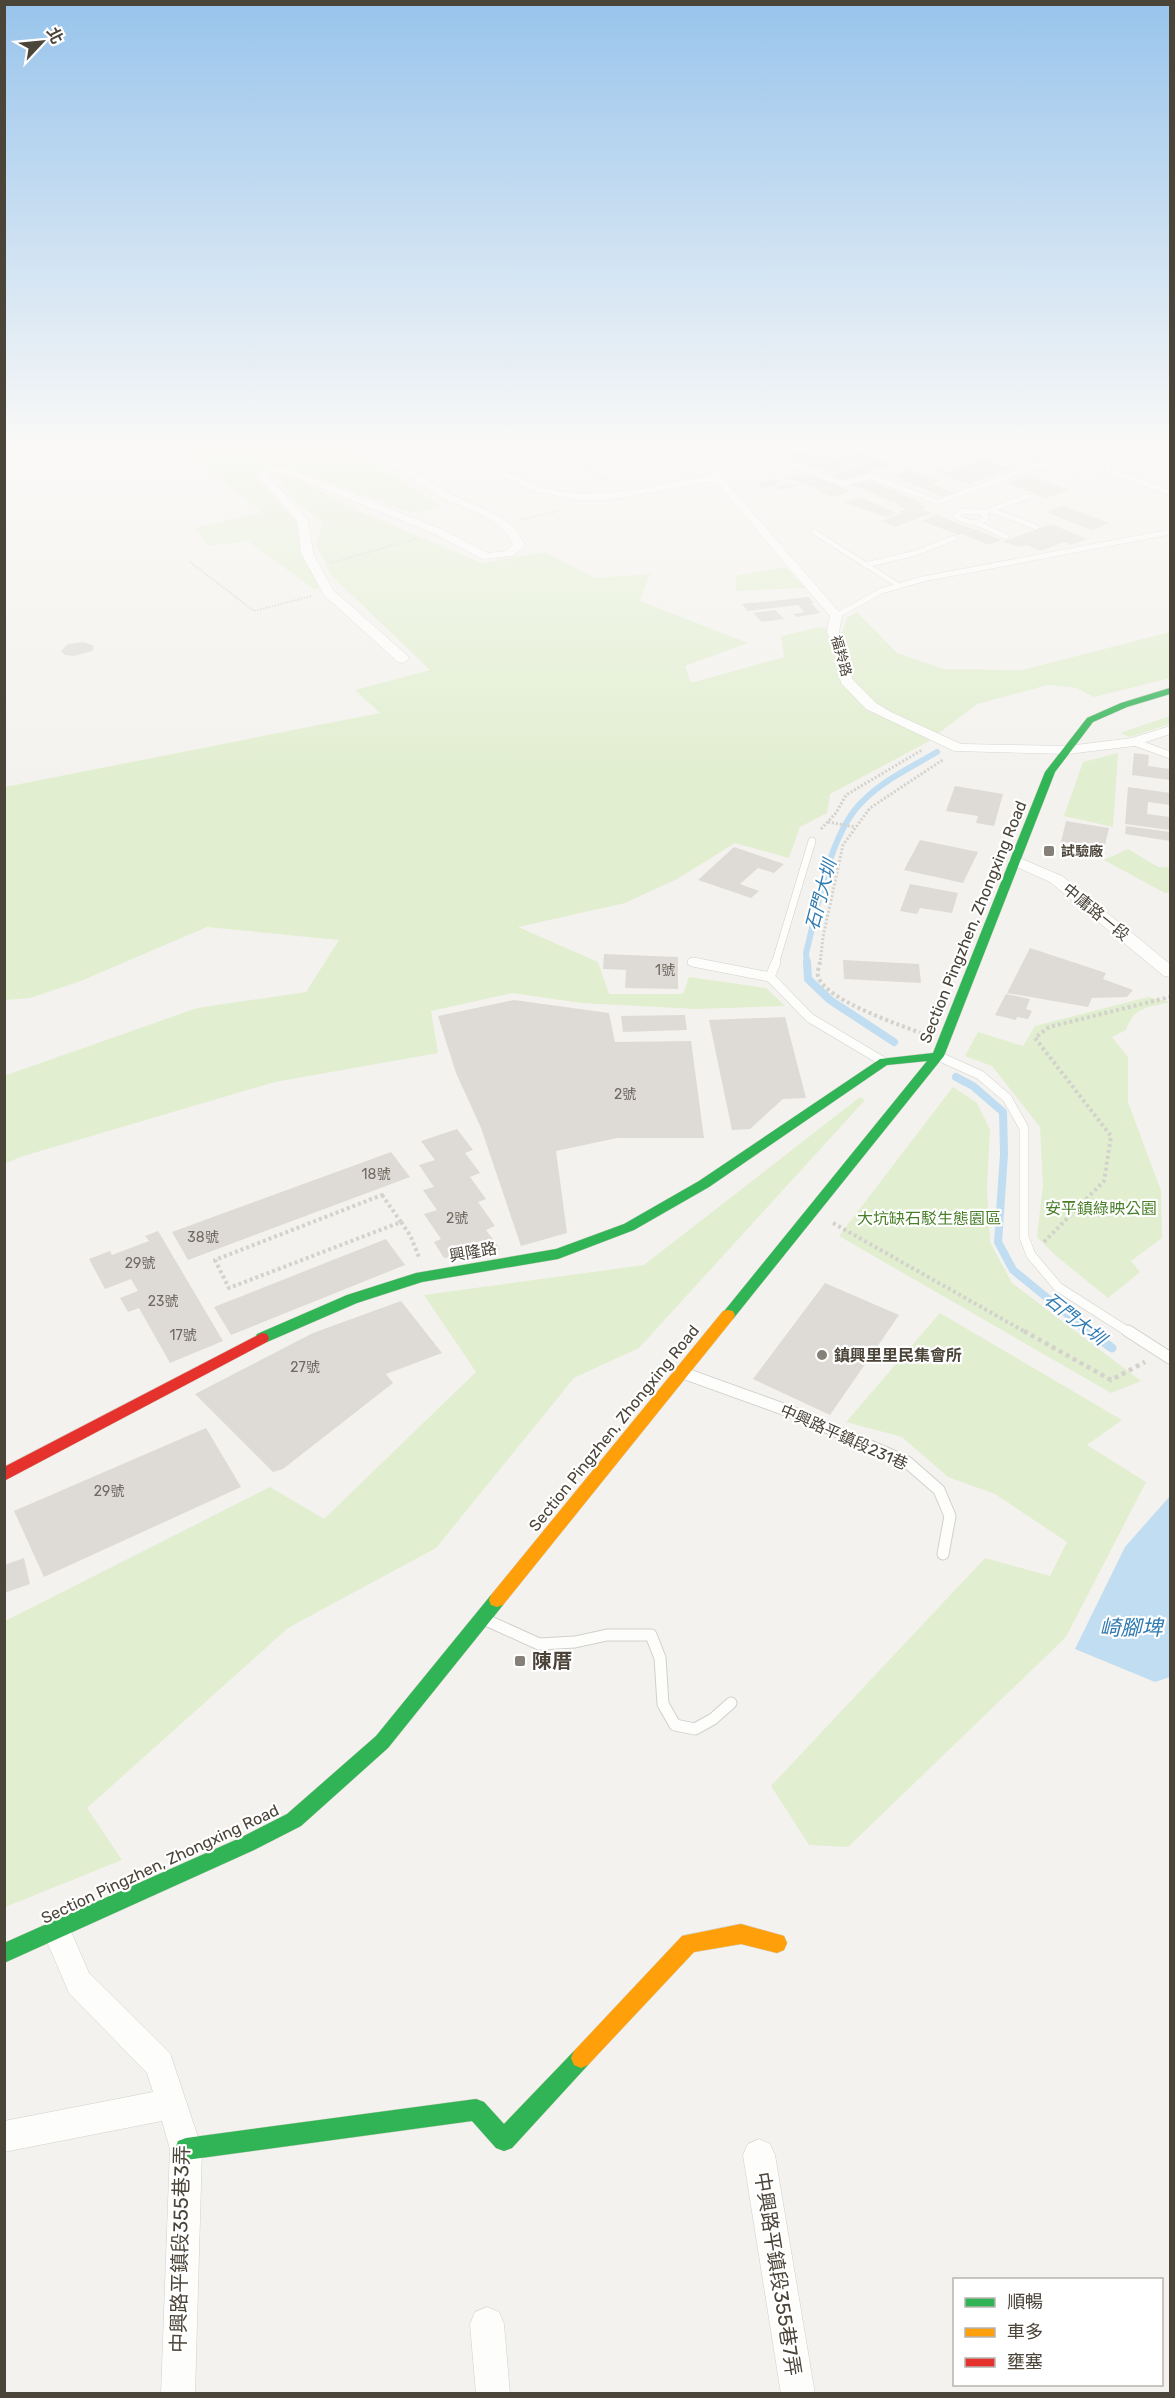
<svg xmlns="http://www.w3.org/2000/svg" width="1175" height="2398" viewBox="0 0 1175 2398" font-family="Rubik,'Noto Sans TC',sans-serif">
<rect width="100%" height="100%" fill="#f4f2ee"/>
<g fill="#e1eecf">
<path d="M181 446H365L356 452 443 507 411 513 286 466 258 469 254 475 298 523 300 552 320 585 315 590 248 541 208 546 194 528 261 512Z"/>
<path d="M285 472 361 512 482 563 545 552 595 578 650 574 640 601 748 643 685 666 691 683 784 657 781 636 819 627 842 632 847 618 857 612 897 653 944 669 1022 670 1170 632V678L1094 697 1077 688 1048 685 977 704 926 743 830 794 827 813 800 827 789 858 735 843 677 879 625 903 518 927 598 962 609 994H683L689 977 766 988 785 1006 695 1009 581 1003 512 993 431 1011 438 1053 275 1082 20 1157 5 1164 4 1076 197 1008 306 992 339 940 207 927 81 981 30 998 5 1000V787L380 713 355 690 430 670 331 575 316 544 323 522 294 501 278 475Z"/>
<path d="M786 567 805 588 736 591V576Z"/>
<path d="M1170 716V724L1130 737 1120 733Z"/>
<path d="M1118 753 1113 827 1064 816 1083 762Z"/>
<path d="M1128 849 1158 867H1170V892L1165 893 1104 860Z"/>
<path d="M1148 997 1170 1002C1149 1008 1133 1006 1126 1030L1112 1037 1128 1057V1102L1161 1191 1162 1238 1131 1261 1140 1272 1108 1298 1055 1255 1037 1237 1043 1185 1040 1127 992 1066 965 1056 978 1032 1023 1046 1035 1026Z"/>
<path d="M953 1087 977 1103 990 1130 987 1188 990 1242 1012 1283 1141 1381 1111 1393 839 1236Z"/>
<path d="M860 1097 865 1100 639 1348 574 1378 436 1548 288 1628 87 1808 122 1860 5 1907V1621L270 1487 324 1519 476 1372 424 1295 644 1265Z"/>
<path d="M940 1313 1122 1420 1087 1445 1146 1482 1066 1637 848 1847 809 1845 771 1786 985 1558 1050 1576 1067 1542 995 1494 948 1477 902 1437 846 1422Z"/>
</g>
<path fill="#c0ddf1" d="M1170 1496V1677L1155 1682 1075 1649 1125 1547Z"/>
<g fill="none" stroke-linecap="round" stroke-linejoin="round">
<path stroke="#c0ddf1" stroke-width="6" d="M807 964 806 953C818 907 829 832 864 800 884 780 913 766 937 752"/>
<g stroke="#c0ddf1" stroke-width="8">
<path d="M807 962 808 979 830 1000 894 1042"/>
<path d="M956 1077 973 1086 1003 1112 1004 1154 998 1242 1013 1270 1090 1333"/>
</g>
<path stroke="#c0ddf1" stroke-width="9" d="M1088 1331 1112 1348"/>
</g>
<g fill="#dedbd6">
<path d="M817 446H846L877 458 857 465 814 447Z"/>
<path d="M1036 446H1071L1074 447 1038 460 1017 453Z"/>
<path d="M812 448 854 465 829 473 787 456Z"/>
<path d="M986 459 1012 469 968 484 935 471 942 469 948 472Z"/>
<path d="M879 460 892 465 844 480 831 475Z"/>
<path d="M909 470 939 481 932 484 955 493 943 497 891 476Z"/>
<path d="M802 473 817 477 851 491 832 497 820 492 823 491 787 478Z"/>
<path d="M1029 475 1069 490 1046 498 1006 483Z"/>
<path d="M775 479 782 482 764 488 756 484Z"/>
<path d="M868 480 923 503 919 504 925 507 921 509 932 513 895 527 881 521 902 513 899 512 906 509 897 505 900 504 875 496 879 495 851 485Z"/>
<path d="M789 483 796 486 781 490 774 487Z"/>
<path d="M859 497 897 513 886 517 844 502Z"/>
<path d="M1063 506 1109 523 1092 530 1046 512Z"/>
<path d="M936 515 973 529 959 535 922 521Z"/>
<path d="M1051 524 1087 539 1071 545 1064 542 1040 551 1027 545 1022 547 1002 542Z"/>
<path d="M975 529 1001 540 989 545 962 534Z"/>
<path d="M809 597 814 603H811L820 613 797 617 793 614 804 612 798 605 747 611 742 604Z"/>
<path d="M775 610 784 619 762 622 753 613Z"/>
<path d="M84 642 94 646 92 651 74 656 65 655 61 651 68 644Z"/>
<path d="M1134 753 1149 755 1148 766 1170 769V780L1132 775Z"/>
<path d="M955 786 1003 794 994 826 976 823 978 816 946 811Z"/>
<path d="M1128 787 1170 793V805L1148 802 1147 814 1170 817V830L1125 824Z"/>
<path d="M1066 821 1109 828 1104 849 1061 842Z"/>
<path d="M1126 826 1170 832V841L1125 834Z"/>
<path d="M920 840 978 852 963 883 904 870Z"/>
<path d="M734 847 784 864 774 873 758 868 740 884 759 891 751 898 698 880Z"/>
<path d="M910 884 958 893 952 913 920 908 917 914 900 911Z"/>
<path d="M1030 948 1106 973 1103 979 1133 990 1127 997 1092 998 1088 1007 1007 993Z"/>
<path d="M604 954 678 957V989L625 988 626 970 603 969Z"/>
<path d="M843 960 919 964 921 983 844 979Z"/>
<path d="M1006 994 1030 999 1026 1009 1032 1011 1028 1019 1017 1017 1016 1020 995 1015Z"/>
<path d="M514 1000 609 1013 615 1042 691 1041 704 1138H617L556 1151 567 1233 521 1246 481 1128 456 1073 438 1016Z"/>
<path d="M685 1015 687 1030 623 1032 621 1016Z"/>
<path d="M785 1017 806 1098 783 1099 750 1129 732 1130 709 1020Z"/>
<path d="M457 1129 473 1150 465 1153 480 1173 470 1177 486 1199 478 1202 495 1226 486 1230 500 1249 490 1252 444 1258 434 1242 441 1239 424 1214 437 1210 423 1190 434 1187 419 1165 435 1160 421 1141Z"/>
<path d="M391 1152 410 1177 188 1260 172 1232Z"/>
<path d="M158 1231 223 1341 170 1363 139 1308 128 1312 120 1298 138 1291 131 1279 105 1289 89 1259 110 1251 112 1255 149 1241 145 1236Z"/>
<path d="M386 1239 405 1265 231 1335 214 1307Z"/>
<path d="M825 1283 899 1315 830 1415 753 1379Z"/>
<path d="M401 1301 442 1353 386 1374 393 1383 283 1469 273 1472 195 1394 313 1333Z"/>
<path d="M206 1428 241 1487 44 1577 14 1511Z"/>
<path d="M24 1558 30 1584 4 1593V1565Z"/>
</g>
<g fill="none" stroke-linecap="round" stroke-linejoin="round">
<g stroke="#d2d0cb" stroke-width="6">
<g id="lane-far3">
<path d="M788 446 768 456 843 484 869 476 938 502 1035 466 1063 463"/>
<path d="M1074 455H1089L1106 461 1108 466C1093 474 1077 473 1063 463L1064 458Z"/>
<path d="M1106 469 1170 493"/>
<path d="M991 510 1036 527"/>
<path d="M961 511 980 512 987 517C977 525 966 523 956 516Z"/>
<path d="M982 513 1029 496"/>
<path d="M975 522 1006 537"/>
<path d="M814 532 898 585"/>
<path d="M865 565 916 553 954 538"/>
<path d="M836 616 881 591 923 579 1170 532"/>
</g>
</g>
<g stroke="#d2d0cb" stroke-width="8">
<g id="lane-far2">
<path d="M1134 742 1170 755"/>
<path d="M691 962 701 964"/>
<path d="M775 964 812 841"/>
</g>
</g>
<g stroke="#d2d0cb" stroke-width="10">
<g id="lane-far1">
<path d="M693 962 770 977"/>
<path d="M776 962 770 977 810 1018 884 1062"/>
<path d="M938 1056 980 1075 1007 1098 1024 1128V1237L1031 1255 1058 1287 1130 1333"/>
</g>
</g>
<g stroke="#d2d0cb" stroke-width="13">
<g id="lane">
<path d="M1128 1331 1170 1358"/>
<path d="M686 1374 794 1413 907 1462 939 1490 950 1516 943 1554"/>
<path d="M486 1620 539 1644 575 1642 607 1635H651L660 1658 663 1704 675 1725 695 1729 713 1719 731 1703"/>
</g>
</g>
<g stroke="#d2d0cb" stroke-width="1">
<g id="street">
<path d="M380 446H393L387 451C405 465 425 479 445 491 475 508 509 511 525 545L513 556 482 559 435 534 301 480 278 472 268 475 308 520 313 553 333 590 408 656 409 659 403 663 398 662 324 595 301 553 297 521 256 474 278 466 309 476 443 530 488 553 506 551 513 544C499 514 464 510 437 495 415 483 395 468 376 452L375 450Z"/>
<path d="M445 446H458C483 458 516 479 541 487 597 503 655 486 710 475L684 446H695L840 613 842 616 839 632 847 651 852 679 876 703 891 712 961 744 1068 746 1132 738 1170 726V734L1134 746 1068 754 954 751 866 709 841 683 835 651 827 632 830 616 715 481 608 500H578L533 491Z"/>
<path d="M1015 856 1062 876 1170 964V977L1164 976 1050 882 1010 864 1007 861 1010 858Z"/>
<path d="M56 1916 66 1920 89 1973 170 2053 202 2149 195 2394H161L170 2149 162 2121 4 2152V2121L153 2092 147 2073 69 1993 42 1930 46 1920Z"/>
<path d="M759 2139 770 2144 775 2155 815 2394H781L743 2155 748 2144Z"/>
<path d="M487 2307 499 2312 504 2324 510 2394H476L470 2324 475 2312Z"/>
</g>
</g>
<g stroke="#d3cfc5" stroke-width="1">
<g id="fast">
<path d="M1170 688V694L1127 707 1093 722 1055 772 944 1056 733 1319H723L721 1315 927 1061 887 1065 709 1187 634 1230 558 1259 422 1282 357 1303 267 1342H257L255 1338 257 1334 347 1295 416 1273 556 1249 624 1224 699 1181 880 1059 933 1053 1045 772 1087 718 1121 703Z"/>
<path d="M497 1593 503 1595 505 1600 503 1605 388 1748 301 1826 254 1850 4 1963V1943L240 1838 287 1814 376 1736 491 1595Z"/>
<path d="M581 2048 588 2051 591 2058 588 2065 512 2148 504 2151 496 2148 472 2121 186 2160 178 2157 175 2149 178 2141 186 2138 476 2099 484 2102 504 2124 574 2051Z"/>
</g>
</g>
<g stroke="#d3cfc5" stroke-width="1">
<g id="slow">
<path d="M728 1310 733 1311 735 1315 733 1319 503 1605 497 1607 491 1605 489 1600 491 1595 723 1311Z"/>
<path d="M741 1924 784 1936 787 1943 784 1950 777 1953 741 1944 694 1952 588 2065 581 2068 574 2065 571 2058 574 2051 682 1936Z"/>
</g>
</g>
<g stroke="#d3cfc5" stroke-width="1">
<path id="jam" d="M262 1333 267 1334 269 1338 267 1342 4 1481V1467Z"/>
</g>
<g stroke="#d3d2cc" stroke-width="2" stroke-dasharray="1.5 1.5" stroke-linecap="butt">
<path d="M519 465 576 457 607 481"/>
<path d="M520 520 562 510"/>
<path d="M190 562 254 611 312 596"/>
<path d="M330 563 415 539"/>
</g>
<g stroke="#d3d2cc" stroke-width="3" stroke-dasharray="2 2" stroke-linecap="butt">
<path d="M828 822 855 827"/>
<path d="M821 829 836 813 846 795 922 750"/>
<path d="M820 964 823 937 843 845 870 808 944 759"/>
</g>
<g stroke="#d3d2cc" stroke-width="4" stroke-dasharray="3 3" stroke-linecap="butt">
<path d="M820 962C819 966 817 973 818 976 824 1000 901 1025 923 1034"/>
<path d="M382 1195 401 1222 229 1288 215 1260Z"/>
<path d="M401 1222 410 1235 419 1257"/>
<path d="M833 1223 1027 1333"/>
<path d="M1044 1242 1104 1181 1111 1136 1035 1038 1049 1027 1170 997"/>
</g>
<path stroke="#d3d2cc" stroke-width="4.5" stroke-dasharray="4 4" stroke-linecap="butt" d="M1024 1331 1111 1380 1145 1362"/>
<use href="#lane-far3" stroke="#fdfdfc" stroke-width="5"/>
<use href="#lane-far2" stroke="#fdfdfc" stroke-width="7"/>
<use href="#lane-far1" stroke="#fdfdfc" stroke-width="9"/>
<use href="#lane" stroke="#fdfdfc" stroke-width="11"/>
<use href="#street" fill="#fdfdfc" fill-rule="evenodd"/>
<use href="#fast" fill="#30b455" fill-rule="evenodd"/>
<use href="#slow" fill="#ff9f0a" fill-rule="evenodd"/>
<use href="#jam" fill="#e5322d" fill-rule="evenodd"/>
</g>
<linearGradient id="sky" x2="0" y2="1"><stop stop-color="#98c4ec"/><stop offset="0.57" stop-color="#faf9f7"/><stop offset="1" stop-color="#faf9f7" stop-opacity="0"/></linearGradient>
<rect width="1175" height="782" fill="url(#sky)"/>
<g fill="#868178" stroke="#fff" stroke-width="2">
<rect x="1043" y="845" width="12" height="12" rx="3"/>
<circle cx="822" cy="1355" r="6"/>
<rect x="514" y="1655" width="12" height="12" rx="3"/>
</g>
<g text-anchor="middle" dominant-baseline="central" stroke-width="4.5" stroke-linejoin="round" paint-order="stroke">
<g font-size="14" fill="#4b4439" stroke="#fff">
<text transform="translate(841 656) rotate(74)">福羚路</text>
</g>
<g font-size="14" font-weight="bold" fill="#4b4439" stroke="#fff" text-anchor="start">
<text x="1061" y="851">試驗廠</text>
</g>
<g font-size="14" fill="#706a61">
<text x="665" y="970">1號</text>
<text x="625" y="1094">2號</text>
<text x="376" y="1174">18號</text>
<text x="457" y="1218">2號</text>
<text x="203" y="1237">38號</text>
<text x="140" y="1263">29號</text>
<text x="163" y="1301">23號</text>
<text x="183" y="1335">17號</text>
<text x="305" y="1367">27號</text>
<text x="109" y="1491">29號</text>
</g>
<g font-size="16" fill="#4b4439" stroke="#fff">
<text transform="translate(1096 912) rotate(39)">中庸路一段</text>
<text transform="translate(973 922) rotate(-68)">Section Pingzhen, Zhongxing Road</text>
<text transform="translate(473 1252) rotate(-10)">興隆路</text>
<text transform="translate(614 1428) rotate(-51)">Section Pingzhen, Zhongxing Road</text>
<text transform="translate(844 1437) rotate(24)">中興路平鎮段231巷</text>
<text transform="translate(160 1864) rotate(-25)">Section Pingzhen, Zhongxing Road</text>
</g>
<g font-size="16" fill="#4a7f2a" stroke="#fff">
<text x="1101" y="1208">安平鎮綠映公園</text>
<text x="929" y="1218">大坑缺石駁生態園區</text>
</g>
<g font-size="16" font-weight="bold" fill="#4b4439" stroke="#fff" text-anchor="start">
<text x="834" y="1355">鎮興里里民集會所</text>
</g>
<g font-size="18" font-style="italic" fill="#2e7ab2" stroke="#fff">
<text transform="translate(821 895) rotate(-75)">石門大圳</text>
<text transform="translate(1075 1319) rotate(38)">石門大圳</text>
</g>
<g font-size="20" font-weight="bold" fill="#4b4439" stroke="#fff" text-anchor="start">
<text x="532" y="1661">陳厝</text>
</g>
<g font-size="20" fill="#4b4439" stroke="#fff">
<text transform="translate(180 2249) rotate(-89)">中興路平鎮段355巷3弄</text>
<text transform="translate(778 2274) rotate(81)">中興路平鎮段355巷7弄</text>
</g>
<g font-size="21" font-style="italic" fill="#2e7ab2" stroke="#fff">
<text x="1131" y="1627">崎腳埤</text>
</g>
</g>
<rect width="1175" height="2398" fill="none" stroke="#4b4439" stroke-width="12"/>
<rect x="953" y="2278" width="210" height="108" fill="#ffffff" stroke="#b7b4b0" stroke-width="1.5"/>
<rect x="965" y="2298" width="30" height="9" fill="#30b455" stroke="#b7b4b0" stroke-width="1.5"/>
<text x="1007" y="2308" font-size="18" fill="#4b4439">順暢</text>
<rect x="965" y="2328" width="30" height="9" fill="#ff9f0a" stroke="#b7b4b0" stroke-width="1.5"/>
<text x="1007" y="2338" font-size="18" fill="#4b4439">車多</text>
<rect x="965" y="2358" width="30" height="9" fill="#e5322d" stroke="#b7b4b0" stroke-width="1.5"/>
<text x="1007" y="2368" font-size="18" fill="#4b4439">壅塞</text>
<g transform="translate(42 42) rotate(64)" stroke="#ffffff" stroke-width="4.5" paint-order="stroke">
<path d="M0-4.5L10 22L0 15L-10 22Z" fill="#4b4439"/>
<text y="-9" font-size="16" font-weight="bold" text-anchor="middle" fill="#4b4439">北</text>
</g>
</svg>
